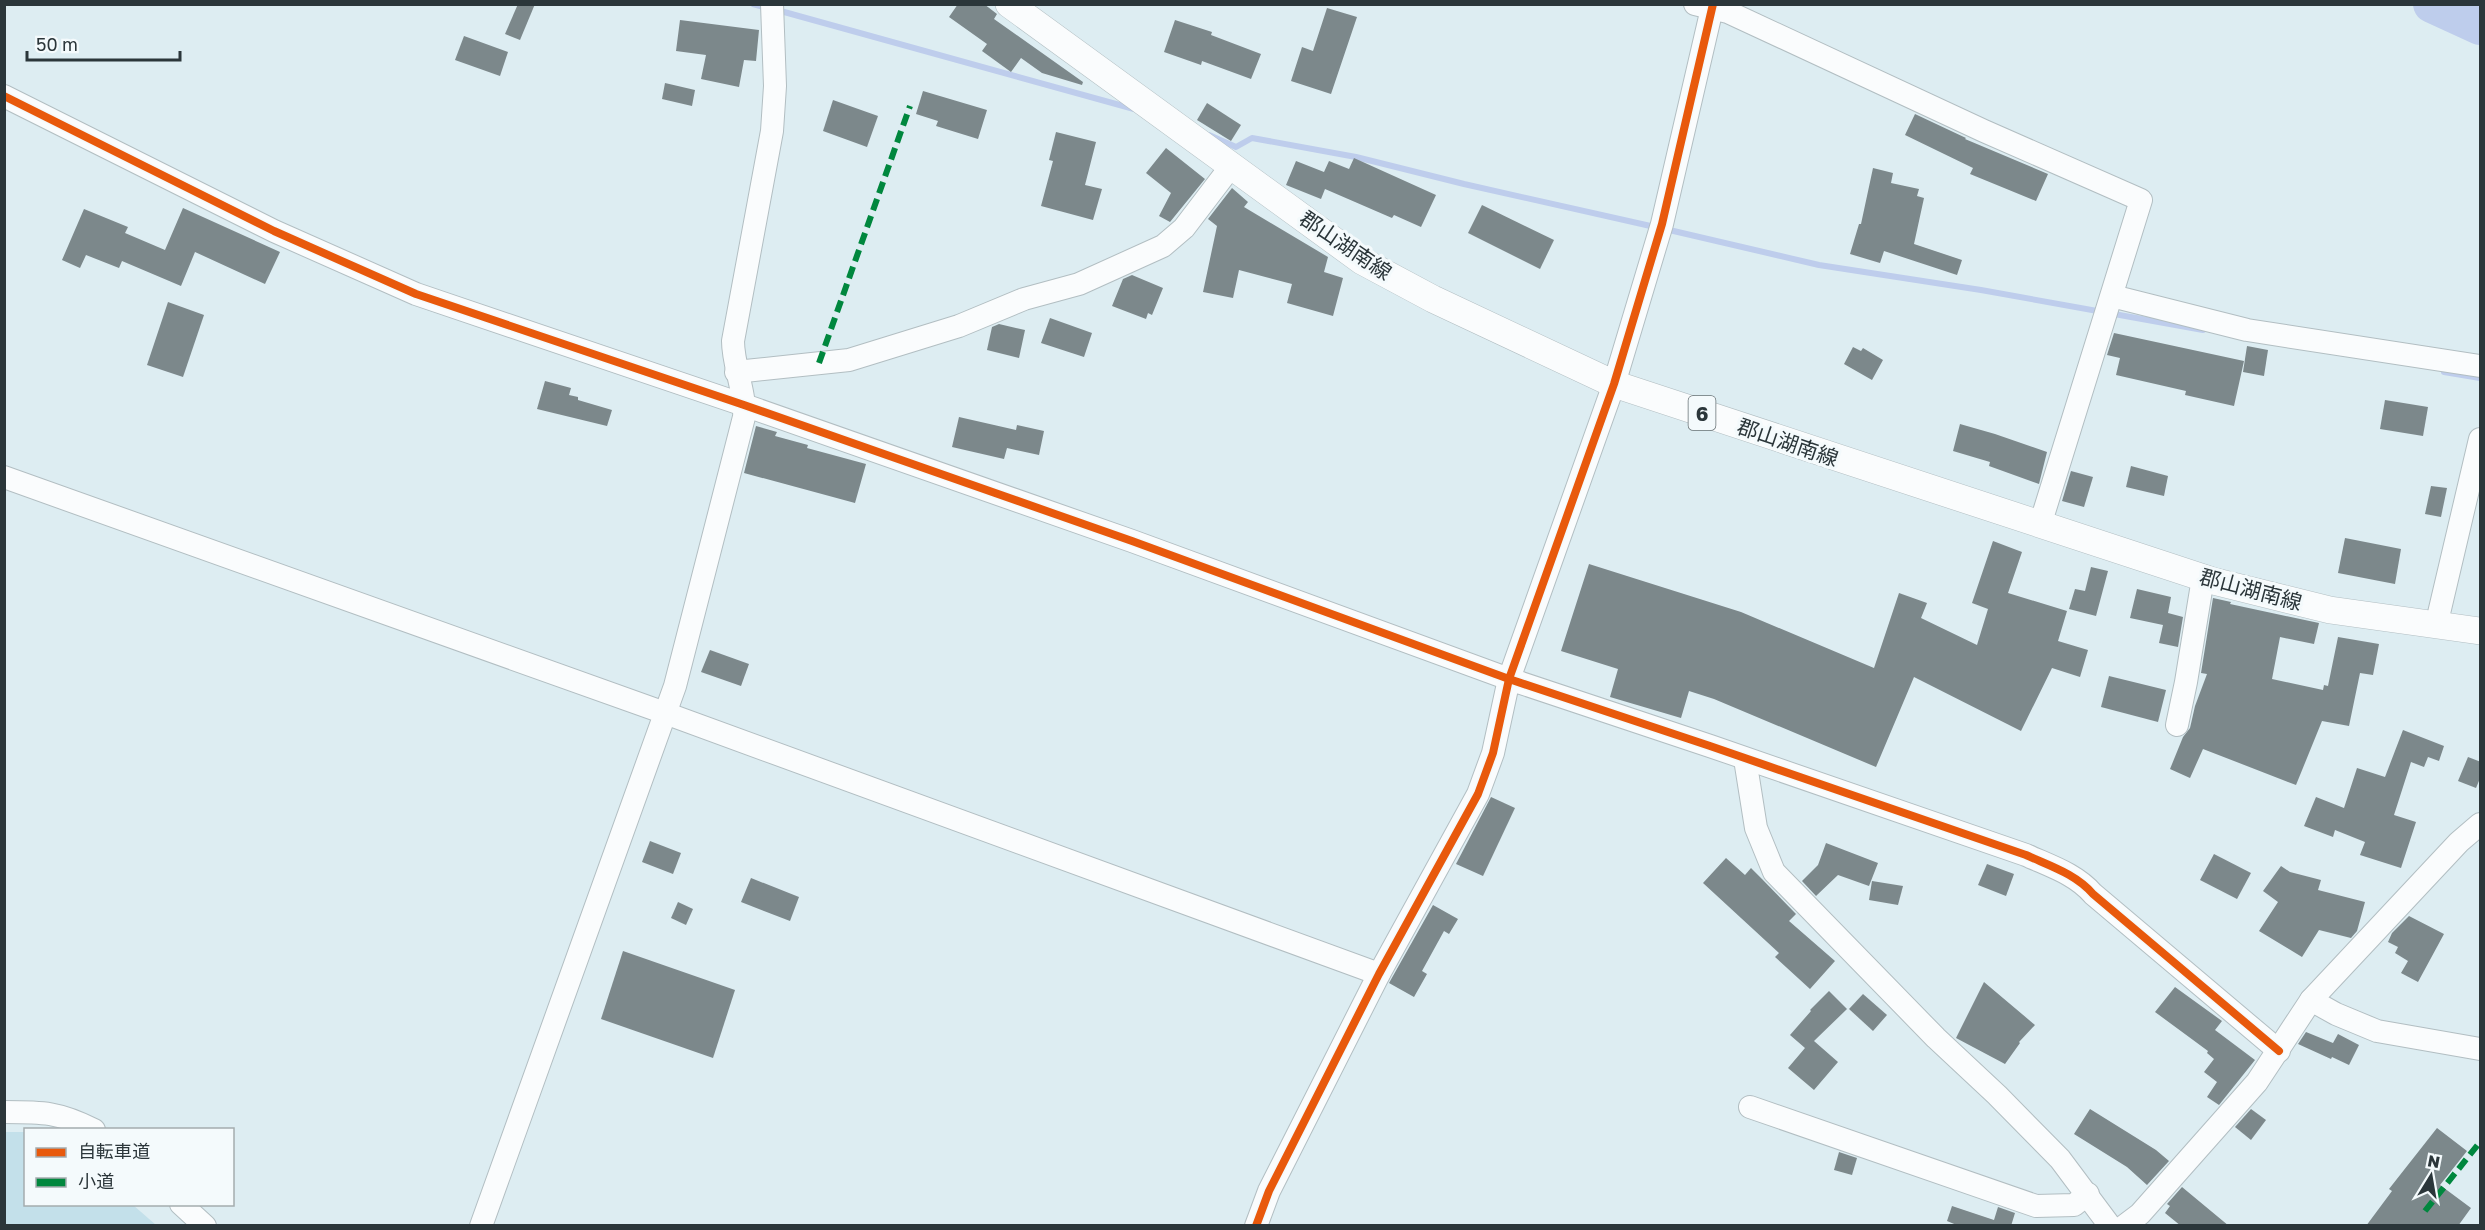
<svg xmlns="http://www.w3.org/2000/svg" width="2485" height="1230" viewBox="0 0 2485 1230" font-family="'Golos Text','Noto Sans JP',sans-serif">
<rect width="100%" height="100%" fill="#ddedf2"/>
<path fill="#c3e0ea" d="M5 1132H25L26 1204 133 1205 156 1225H5Z"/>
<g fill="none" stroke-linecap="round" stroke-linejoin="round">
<g stroke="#becdec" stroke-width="6">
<path d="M753 4 767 8"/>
<path d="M777 10 1134 109"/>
<path d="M1209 135 1236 147 1252 138 1356 157 1464 184 1655 227"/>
<path d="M1665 229 1819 265 1981 290 2203 330"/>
<path d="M2444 372 2480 378"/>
</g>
<path stroke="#becdec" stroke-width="38" d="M2432 4 2480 26"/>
</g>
<g fill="#7c888b">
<path d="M518 4H535L520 40 505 34Z"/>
<path d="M958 4H984L997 14 994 19 1083 82 1082 85 1042 73 1021 58 1011 72 982 51 987 44 949 17Z"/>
<path d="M1327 8 1357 17 1331 94 1291 81 1302 47 1313 51Z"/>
<path d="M680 20 759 30 756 61 744 60 739 87 701 79 706 55 676 51Z"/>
<path d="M1175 20 1212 32 1211 35 1261 54 1251 79 1202 61 1201 65 1164 52Z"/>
<path d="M464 36 508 52 500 76 455 60Z"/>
<path d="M665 83 695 90 692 106 662 99Z"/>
<path d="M923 91 987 110 978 139 936 126 938 121 916 114Z"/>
<path d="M833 100 878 116 867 147 823 131Z"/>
<path d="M1207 103 1241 125 1231 141 1197 120Z"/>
<path d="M1915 114 1966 138 1965 139 2048 174 2036 201 1970 174 1973 168 1905 135Z"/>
<path d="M1056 132 1096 142 1085 185 1102 189 1093 220 1041 206 1053 161 1049 160Z"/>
<path d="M1166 148 1205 179 1170 222 1159 216 1171 193 1146 173Z"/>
<path d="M1354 158 1436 195 1421 227 1394 215 1392 218 1325 189 1321 199 1286 185 1296 161 1324 172 1329 161 1349 169Z"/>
<path d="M1873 168 1893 173 1891 183 1919 189 1917 196 1924 198 1914 244 1962 260 1957 275 1884 251 1880 263 1850 254 1859 224H1861Z"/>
<path d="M1232 188 1248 202 1244 207 1328 257 1324 272 1343 278 1333 316 1287 303 1292 284 1239 270 1233 298 1203 292 1217 226 1208 219Z"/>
<path d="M1482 205 1554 240 1540 269 1468 233Z"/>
<path d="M183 208 280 252 265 284 195 252 181 286 122 261 119 268 86 255 80 268 62 260 84 209 128 227 125 233 165 250Z"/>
<path d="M1132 275 1163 288 1152 315 1148 313 1146 319 1112 306 1123 279Z"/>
<path d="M168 302 204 315 183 377 147 365Z"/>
<path d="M1050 318 1092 333 1084 357 1041 343Z"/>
<path d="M999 324 1025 330 1019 358 987 350 992 327Z"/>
<path d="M2114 333 2244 361 2234 406 2185 395 2186 391 2116 375 2120 358 2107 355Z"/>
<path d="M2247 346 2268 350 2264 376 2243 372Z"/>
<path d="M1853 347 1861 351 1863 348 1883 360 1872 380 1844 364Z"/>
<path d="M545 381 571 388 569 395 578 397V400L612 410 607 426 537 409Z"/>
<path d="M2385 400 2428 407 2423 436 2380 429Z"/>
<path d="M959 417 1016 430 1017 425 1044 431 1039 455 1007 448 1004 459 952 447Z"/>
<path d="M1960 424 1995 434 2047 452 2039 484 1989 466 1990 462 1953 451Z"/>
<path d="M756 426 777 432 775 436 808 445 807 448 866 464 855 503 744 473Z"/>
<path d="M2131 466 2168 476 2164 496 2126 487Z"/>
<path d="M2071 471 2093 477 2084 507 2062 501Z"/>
<path d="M2431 486 2447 488 2441 517 2425 514Z"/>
<path d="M2345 538 2401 549 2395 584 2338 573Z"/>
<path d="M1993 541 2022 552 2008 593 2067 611 2058 641 2088 650 2080 677 2052 668 2021 731 1914 677 1876 767 1714 699 1689 691 1681 718 1610 697 1618 669 1561 651 1589 564 1741 612 1874 668 1899 593 1927 603 1921 618 1977 645 1988 609 1972 603Z"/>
<path d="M2091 567 2108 571 2096 616 2069 609 2075 589 2085 591Z"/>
<path d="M2137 589 2171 597 2168 613 2183 617 2178 647 2159 643 2163 625 2130 618Z"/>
<path d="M2213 598 2231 602 2230 604 2319 623 2314 644 2280 637 2272 679 2323 690 2324 685 2328 686 2338 637 2379 644 2373 675 2360 673 2349 726 2322 721 2296 785 2203 749 2190 778 2170 769 2183 737 2190 728 2195 706 2207 674 2201 673Z"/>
<path d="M710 650 749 664 741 686 701 672Z"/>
<path d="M2109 676 2166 690 2158 722 2101 707Z"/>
<path d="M2403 730 2444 746 2439 761 2428 757 2424 767 2411 762 2394 815 2416 822 2401 868 2360 855 2365 842 2335 830 2333 837 2304 826 2316 797 2344 808 2357 768 2385 777Z"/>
<path d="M2468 757 2481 762V776L2476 788 2458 781Z"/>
<path d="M1491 797 1515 808 1483 876 1456 864Z"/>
<path d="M650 841 681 853 673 874 642 862Z"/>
<path d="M1826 843 1878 863 1869 886 1838 875 1816 896 1802 881 1818 865Z"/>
<path d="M2214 854 2251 873 2237 899 2200 880Z"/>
<path d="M1726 858 1745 875 1751 868 1762 879 1796 914 1789 921 1835 961 1810 989 1775 957 1779 953 1703 883Z"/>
<path d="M1987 864 2014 874 2006 896 1978 885Z"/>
<path d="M2281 866 2290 872 2321 880 2318 890 2365 902 2357 931 2351 938 2319 930 2302 957 2259 931 2278 902 2263 891Z"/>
<path d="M751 878 799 897 790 921 741 902Z"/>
<path d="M1872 881 1903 886 1898 905 1869 900Z"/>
<path d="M678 902 693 909 686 925 671 918Z"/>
<path d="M1433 905 1458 919 1449 934 1444 931 1422 971 1427 974 1414 997 1389 983Z"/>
<path d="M2409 916 2444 934 2418 982 2401 973 2408 961 2395 953 2398 947 2388 942 2392 933Z"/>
<path d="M623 951 735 990 713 1058 601 1019Z"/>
<path d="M1984 982 2035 1025 2019 1042 2020 1043 2005 1064 1956 1038Z"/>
<path d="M2175 987 2222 1021 2215 1030 2255 1060 2219 1105 2207 1097 2217 1082 2204 1072 2214 1059 2207 1053 2208 1051 2155 1012Z"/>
<path d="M1829 991 1847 1009 1814 1041 1838 1062 1814 1090 1788 1068 1805 1048 1790 1035 1811 1011 1810 1010Z"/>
<path d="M1863 994 1887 1015 1873 1031 1849 1009Z"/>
<path d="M2306 1032 2333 1043 2338 1034 2359 1045 2349 1065 2332 1057 2331 1059 2298 1044Z"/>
<path d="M2090 1109 2156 1150 2169 1161 2147 1185 2127 1167 2074 1134Z"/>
<path d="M2251 1109 2266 1120 2251 1140 2235 1127Z"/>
<path d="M2437 1128 2467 1151 2440 1185 2471 1208 2458 1226H2366L2392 1191 2389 1189Z"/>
<path d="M1839 1152 1857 1158 1852 1175 1834 1170Z"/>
<path d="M2182 1187 2229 1226H2181L2165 1213 2170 1206 2167 1204Z"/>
<path d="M1952 1206 1994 1220 1998 1207 2015 1213 2011 1226H1959L1947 1221Z"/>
</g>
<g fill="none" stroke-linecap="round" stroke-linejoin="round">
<g stroke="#b2bec2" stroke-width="24">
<g id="minor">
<path d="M1695 4 1728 12 1984 131 2141 200 2040 525"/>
<path d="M4 96 274 231 416 294 744 405 1132 541 1509 679 1614 384 1662 224 1713 4"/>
<path d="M2112 296 2247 330 2480 366"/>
<path d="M736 372 849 360 959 326 1024 299 1079 284 1163 246 1184 228 1232 165"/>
<path d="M4 477 665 713 1379 974"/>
<path d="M2436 626 2480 439"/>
<path d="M2177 725 2186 682 2203 578"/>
<path d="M1745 759 1756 828 1774 872 1936 1038 1997 1095 2060 1159 2110 1226"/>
<path d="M2311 1000 2336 1014 2377 1031 2480 1049"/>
<path d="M1750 1107 2036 1206 2074 1205 2088 1194"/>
<path d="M4 1112C43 1112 59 1112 94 1130"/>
<path d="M181 1204 205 1226"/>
<path d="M481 1226 675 686 744 417C746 393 733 366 733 341L772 131 775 86 772 4"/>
<path d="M1256 1226 1269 1191 1379 974 1478 794 1493 753 1509 679 1710 746 2026 855C2050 866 2076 874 2093 894L2279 1051"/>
<path d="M2124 1226 2140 1214 2257 1082 2311 1000 2459 842 2480 824"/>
</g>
</g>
<g stroke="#b2bec2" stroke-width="28">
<path id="major" d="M1009 4 1362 261 1433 299 1614 384 2213 581 2330 610 2480 631"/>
</g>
<use href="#minor" stroke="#fafcfd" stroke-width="22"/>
<use href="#major" stroke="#fafcfd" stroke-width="27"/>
<g stroke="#00873e" stroke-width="6" stroke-dasharray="12 6" stroke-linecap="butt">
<path d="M819 363 910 106"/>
<path d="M2425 1211 2480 1142"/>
</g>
<g stroke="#f4fafc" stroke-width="11">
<g id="cycleway">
<path d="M4 96 274 231 416 294 744 405 1132 541 1509 679 1614 384 1662 224 1713 4"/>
<path d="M1256 1226 1269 1191 1379 974 1478 794 1493 753 1509 679 1710 746 2026 855C2050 866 2076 874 2093 894L2279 1051"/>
</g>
</g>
<use href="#cycleway" stroke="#e8590c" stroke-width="8"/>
</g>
<g text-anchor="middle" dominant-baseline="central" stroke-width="6" stroke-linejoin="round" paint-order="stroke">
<rect fill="#f4fafc" stroke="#677174" stroke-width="1.5" x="1688.5" y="396" width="27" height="34" rx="4.5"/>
<g font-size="20" font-weight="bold" fill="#2b363a">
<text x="1702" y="413">6</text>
</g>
<g font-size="21" fill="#2b363a" stroke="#f4fafc">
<text transform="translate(1346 245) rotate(34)">郡山湖南線</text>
<text transform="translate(1788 442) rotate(19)">郡山湖南線</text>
<text transform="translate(2251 589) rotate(15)">郡山湖南線</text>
</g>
</g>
<rect width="2485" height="1230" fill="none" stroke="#2b363a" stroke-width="12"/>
<rect x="24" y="1128" width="210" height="78" fill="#f4fafc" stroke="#a4acae" stroke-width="1.5"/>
<rect x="36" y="1148" width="30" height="9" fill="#e8590c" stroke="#a4acae" stroke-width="1.5"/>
<text x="78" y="1158" font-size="18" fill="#2b363a">自転車道</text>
<rect x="36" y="1178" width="30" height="9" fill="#00873e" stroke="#a4acae" stroke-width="1.5"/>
<text x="78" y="1188" font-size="18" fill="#2b363a">小道</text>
<g transform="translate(2431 1176) rotate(11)" stroke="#f4fafc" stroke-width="4.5" paint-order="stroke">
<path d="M0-4.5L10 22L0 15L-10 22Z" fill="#2b363a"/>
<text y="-9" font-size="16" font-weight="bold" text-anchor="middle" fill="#2b363a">N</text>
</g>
<path d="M27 51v9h153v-9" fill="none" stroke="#2b363a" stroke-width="3"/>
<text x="36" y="51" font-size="18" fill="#2b363a" stroke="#f4fafc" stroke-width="4.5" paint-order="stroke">50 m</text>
</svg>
